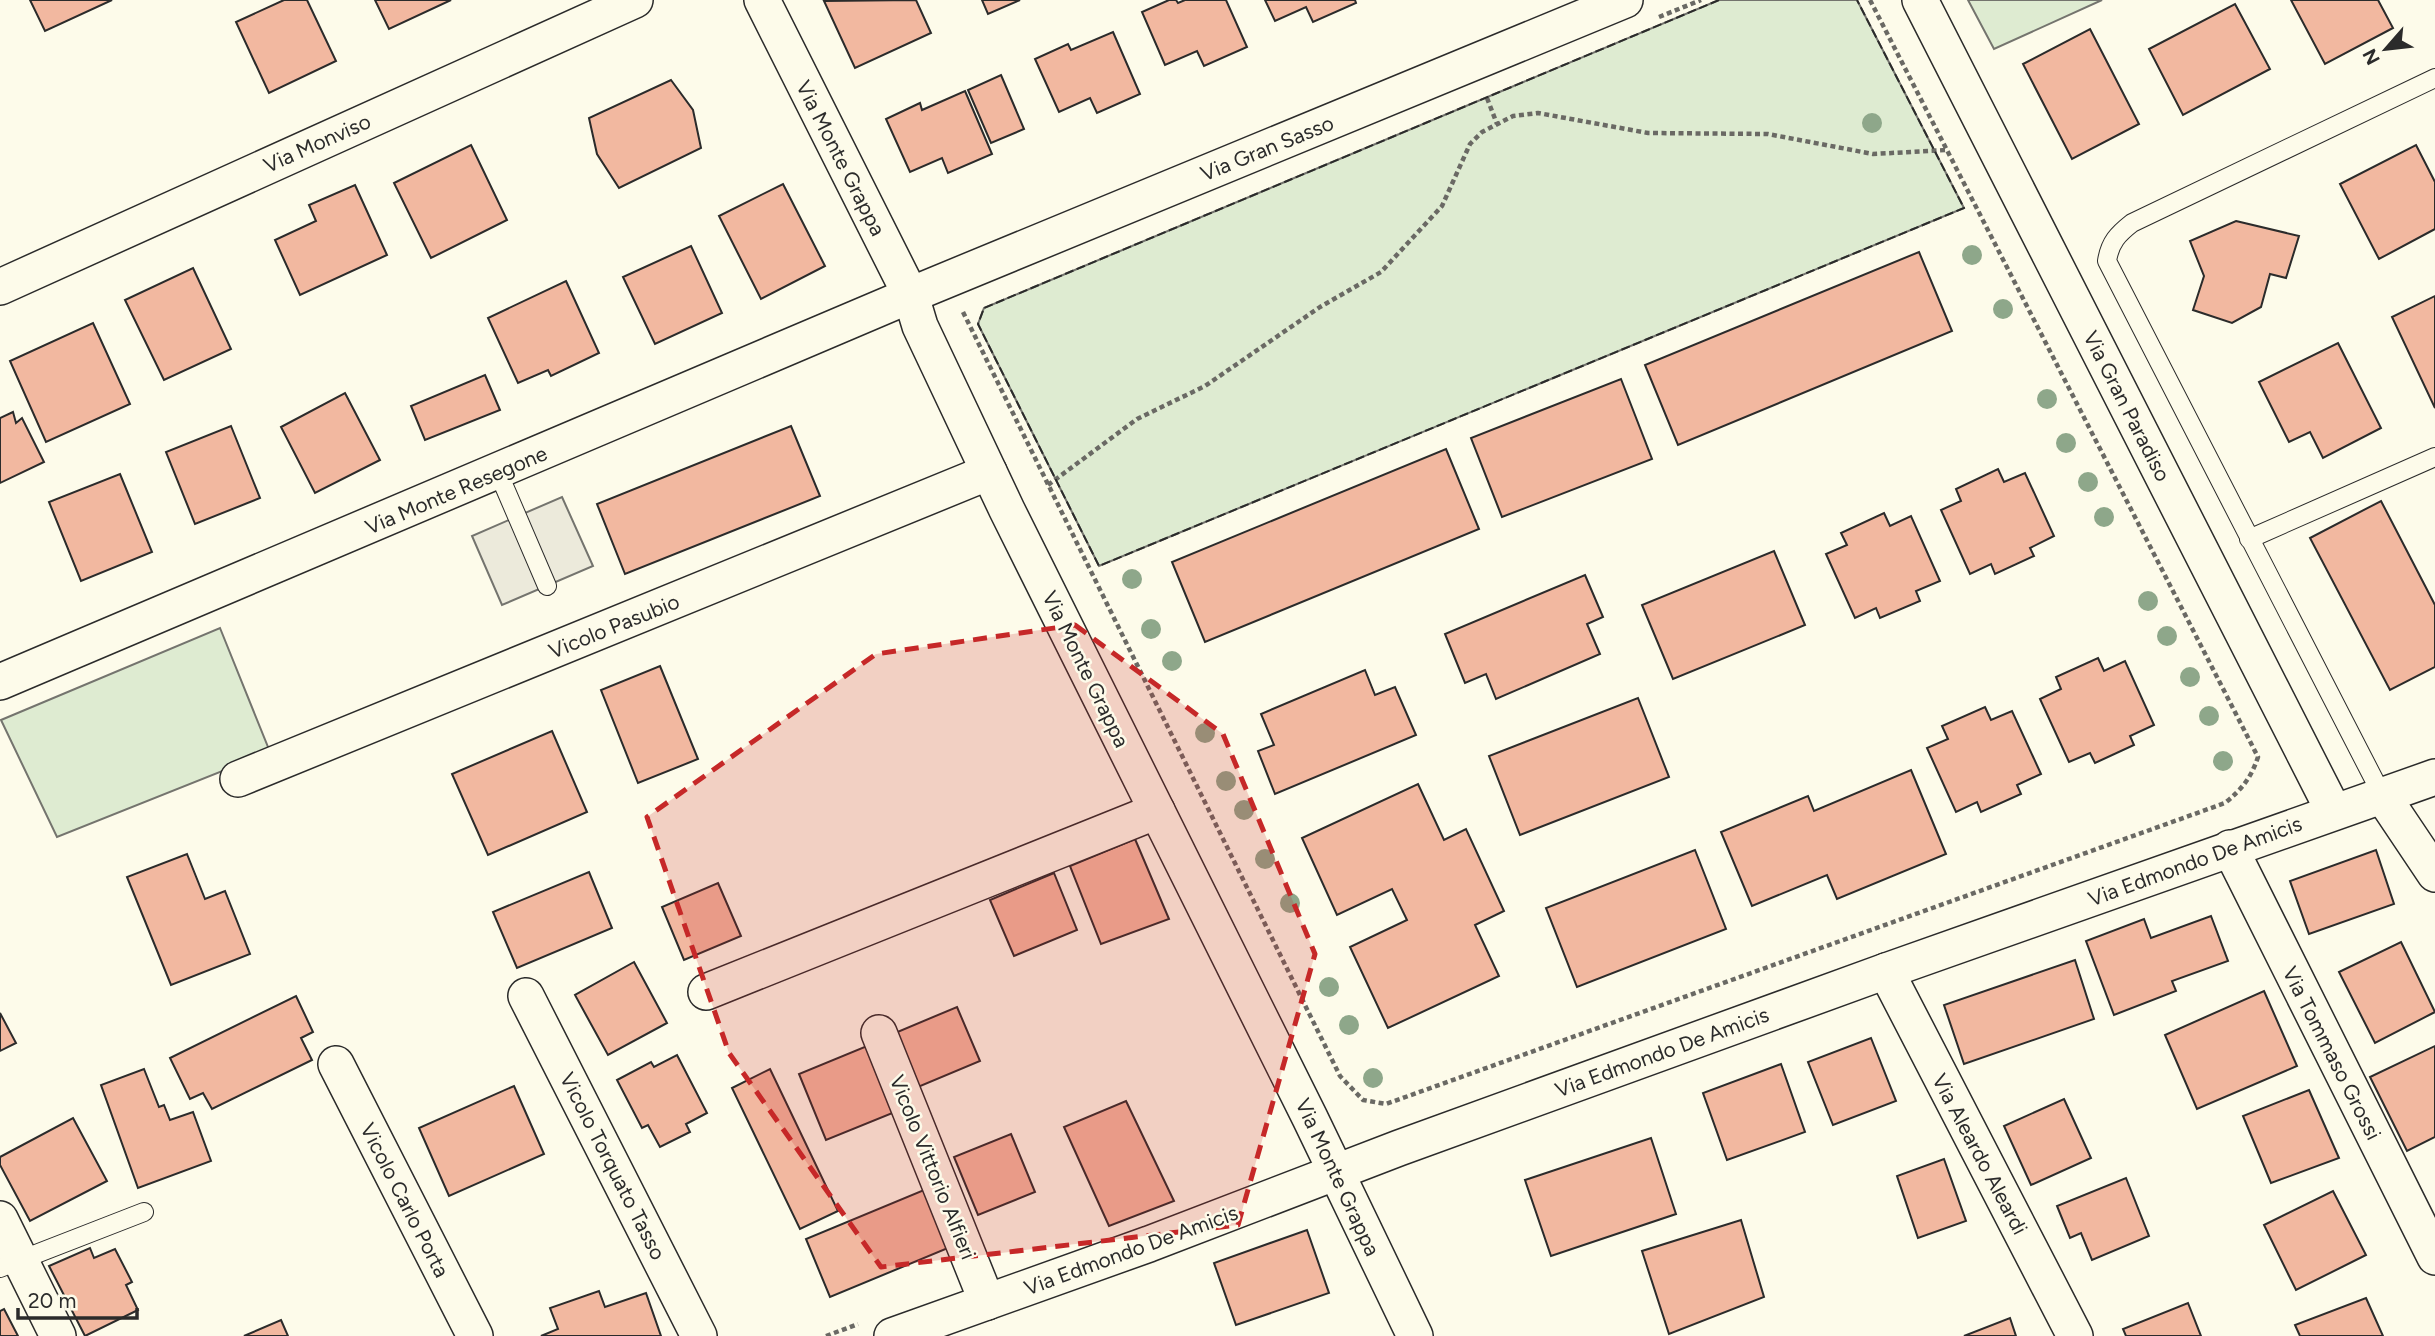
<svg xmlns="http://www.w3.org/2000/svg" width="2435" height="1336" viewBox="0 0 2435 1336" font-family="Figtree,sans-serif">
<rect width="100%" height="100%" fill="#fdfbea"/>
<g fill="#deebd1" stroke="#74746e" stroke-width="2">
<path d="M1719 0H1857L1964 208 1099 566 978 324 984 308Z"/>
<path d="M1968 0H2102L1994 49Z"/>
<path d="M220 628 270 752 57 837 1 720Z"/>
</g>
<path fill="#eceadb" stroke="#74746e" stroke-width="2" d="M562 497 593 566 502 605 472 536Z"/>
<g fill="#f2b8a0" stroke="#2b2b2b" stroke-width="2">
<path d="M30 0H112L45 31Z"/>
<path d="M284 0H307L336 61 269 93 236 22Z"/>
<path d="M375 0H451L389 29Z"/>
<path d="M916 0 931 33 855 68 824 1Z"/>
<path d="M982 0H1020L988 14Z"/>
<path d="M1169 0H1176L1178 3 1185 0H1226L1247 47 1204 66 1197 51 1165 65 1142 12Z"/>
<path d="M1265 0H1355L1356 3 1313 22 1306 7 1275 21Z"/>
<path d="M2291 0H2378L2393 28 2325 64Z"/>
<path d="M2235 4 2270 69 2183 115 2149 49Z"/>
<path d="M2090 29 2139 124 2072 159 2023 64Z"/>
<path d="M1113 32 1140 94 1097 113 1090 98 1059 112 1035 59 1068 44 1071 50Z"/>
<path d="M1001 75 1024 129 991 143 968 90Z"/>
<path d="M671 80 693 110 701 148 619 188 597 154 589 118Z"/>
<path d="M965 91 992 154 948 173 942 158 910 172 886 119 920 103 922 110Z"/>
<path d="M471 145 507 220 431 258 394 183Z"/>
<path d="M2416 145 2435 182V229L2379 259 2340 184Z"/>
<path d="M783 184 825 266 761 299 719 216Z"/>
<path d="M355 185 387 255 300 295 275 240 316 221 309 205Z"/>
<path d="M2236 221 2299 236 2286 278 2270 274 2261 307 2232 323 2193 310 2204 276 2190 241Z"/>
<path d="M691 246 722 313 655 344 623 277Z"/>
<path d="M1919 252 1952 331 1678 445 1645 365Z"/>
<path d="M193 268 231 349 164 380 125 300Z"/>
<path d="M566 281 599 353 551 376 548 370 518 383 488 318Z"/>
<path d="M2435 296V408L2392 317Z"/>
<path d="M93 323 130 404 46 442 10 361Z"/>
<path d="M2338 343 2381 428 2323 458 2310 432 2289 442 2259 382Z"/>
<path d="M485 375 500 410 425 440 411 406Z"/>
<path d="M1621 379 1652 459 1502 517 1471 438Z"/>
<path d="M345 393 380 460 315 493 281 427Z"/>
<path d="M13 412 16 423 22 418 44 462 0 483V418Z"/>
<path d="M231 426 260 498 195 524 166 452Z"/>
<path d="M791 426 820 496 625 574 597 504Z"/>
<path d="M1446 449 1479 529 1205 642 1172 562Z"/>
<path d="M1998 469 2004 482 2025 473 2054 536 2030 548 2034 556 1995 574 1991 564 1970 574 1941 510 1961 501 1956 489Z"/>
<path d="M120 474 152 552 81 581 49 502Z"/>
<path d="M2381 501 2435 605V667L2390 690 2310 538Z"/>
<path d="M1884 513 1890 526 1911 516 1940 581 1916 591 1920 601 1880 618 1876 608 1855 618 1826 554 1847 545 1841 533Z"/>
<path d="M1774 551 1805 625 1673 679 1642 605Z"/>
<path d="M1585 575 1603 617 1587 624 1600 654 1496 699 1486 674 1465 683 1445 634Z"/>
<path d="M2098 658 2104 671 2125 661 2154 725 2130 736 2134 745 2095 763 2090 753 2069 762 2040 699 2061 689 2056 677Z"/>
<path d="M660 666 698 759 638 783 601 690Z"/>
<path d="M1365 670 1375 695 1395 687 1416 735 1275 794 1258 751 1274 745 1261 714Z"/>
<path d="M1638 698 1669 777 1520 835 1489 756Z"/>
<path d="M1985 707 1991 720 2012 711 2041 774 2017 785 2021 794 1981 812 1977 802 1956 812 1927 748 1948 739 1942 726Z"/>
<path d="M552 731 587 812 488 855 452 774Z"/>
<path d="M1911 770 1946 854 1837 899 1827 875 1752 906 1721 832 1808 796 1814 811Z"/>
<path d="M1418 784 1444 840 1466 829 1504 911 1475 925 1499 976 1388 1028 1350 947 1407 920 1392 889 1337 915 1302 838Z"/>
<path d="M1135 839 1169 919 1101 944 1070 866Z"/>
<path d="M1695 850 1726 929 1577 987 1546 908Z"/>
<path d="M2376 850 2394 904 2309 934 2290 881Z"/>
<path d="M187 854 205 899 225 891 250 954 171 985 127 877Z"/>
<path d="M589 872 612 928 517 968 493 912Z"/>
<path d="M1054 873 1077 930 1014 956 990 900Z"/>
<path d="M718 883 741 936 684 960 662 907Z"/>
<path d="M2211 916 2228 961 2172 981 2176 991 2114 1015 2086 941 2144 919 2151 938Z"/>
<path d="M2401 942 2435 1012 2375 1043 2339 972Z"/>
<path d="M2075 960 2094 1019 1964 1064 1944 1005Z"/>
<path d="M634 962 667 1023 608 1055 575 995Z"/>
<path d="M2264 991 2297 1066 2197 1109 2165 1035Z"/>
<path d="M296 996 313 1032 301 1038 312 1060 212 1109 203 1093 190 1099 170 1058Z"/>
<path d="M957 1007 980 1061 918 1087 895 1033Z"/>
<path d="M0 1013 16 1043 0 1051Z"/>
<path d="M1871 1038 1896 1101 1833 1125 1808 1062Z"/>
<path d="M867 1046 895 1112 826 1140 799 1074Z"/>
<path d="M2435 1046V1137L2407 1151 2370 1077Z"/>
<path d="M677 1055 707 1113 686 1124 690 1132 660 1147 648 1125 642 1128 617 1080 651 1062 654 1067Z"/>
<path d="M1781 1064 1805 1132 1727 1160 1703 1093Z"/>
<path d="M144 1069 159 1107 164 1105 170 1120 193 1112 211 1161 138 1188 101 1085Z"/>
<path d="M770 1069 838 1211 800 1229 732 1088Z"/>
<path d="M514 1086 544 1154 449 1196 419 1128Z"/>
<path d="M2309 1090 2339 1158 2271 1183 2243 1116Z"/>
<path d="M2064 1099 2091 1158 2031 1185 2004 1126Z"/>
<path d="M1126 1101 1174 1201 1109 1226 1064 1127Z"/>
<path d="M73 1118 107 1181 30 1221 0 1165V1157Z"/>
<path d="M1011 1134 1035 1192 978 1215 954 1157Z"/>
<path d="M1651 1138 1676 1214 1551 1256 1525 1180Z"/>
<path d="M1944 1159 1966 1221 1918 1238 1897 1176Z"/>
<path d="M2126 1178 2149 1236 2092 1260 2081 1233 2070 1238 2057 1206Z"/>
<path d="M924 1190 948 1248 830 1297 806 1239Z"/>
<path d="M2333 1191 2366 1255 2296 1290 2264 1225Z"/>
<path d="M1741 1220 1764 1297 1669 1334 1642 1251Z"/>
<path d="M1307 1230 1329 1293 1236 1325 1214 1263Z"/>
<path d="M90 1248 94 1258 115 1249 132 1282 126 1285 138 1310 85 1336 49 1266Z"/>
<path d="M599 1291 605 1307 646 1293 661 1336H541L558 1329 550 1308Z"/>
<path d="M2366 1298 2383 1336H2300L2295 1325Z"/>
<path d="M2188 1303 2201 1336H2126L2123 1329Z"/>
<path d="M4 1309 18 1336H0V1311Z"/>
<path d="M2010 1318 2016 1336H1964Z"/>
<path d="M281 1320 288 1336H244Z"/>
</g>
<g fill="none" stroke-linecap="round" stroke-linejoin="round">
<g stroke="#2b2b2b" stroke-width="20">
<g id="lane">
<path d="M498 472 547 586"/>
<path d="M2249 539 2435 457"/>
<path d="M2382 795 2107 261C2110 242 2118 234 2132 223L2435 78"/>
<path d="M0 1268 144 1212"/>
</g>
</g>
<g stroke="#2b2b2b" stroke-width="38">
<g id="street">
<path d="M762 0 911 296 920 326 1007 510 1310 1118 1415 1336"/>
<path d="M1920 0 2334 812"/>
<path d="M0 287 635 0"/>
<path d="M0 682 925 289 1625 0"/>
<path d="M238 779 989 472"/>
<path d="M2382 795 2435 874"/>
<path d="M2230 848 2435 1257"/>
<path d="M1886 971 2075 1336"/>
<path d="M706 992 1157 811"/>
<path d="M526 996 699 1336"/>
<path d="M879 1033 987 1302"/>
<path d="M336 1064 475 1336"/>
<path d="M0 1219 58 1336"/>
<path d="M892 1336 1149 1244 1399 1148 1886 971 2435 777"/>
</g>
</g>
<g stroke="#6a6964" stroke-width="4.5" stroke-dasharray="5 3.5" stroke-linecap="butt">
<path d="M1659 17 1701 0"/>
<path d="M1487 98 1497 124"/>
<path d="M963 312 1340 1076 1363 1100 1386 1104 2225 803C2242 789 2251 778 2258 757L1870 0"/>
<path d="M1048 485 1137 419 1205 386 1320 307 1381 272 1442 206 1470 144 1482 132 1513 116 1538 113 1648 133 1768 134 1873 154 1947 150"/>
<path d="M826 1336 858 1324"/>
</g>
<use href="#lane" stroke="#fdfbea" stroke-width="18"/>
<use href="#street" stroke="#fdfbea" stroke-width="35"/>
<path stroke="#2b2b2b" stroke-width="2" stroke-dasharray="9 3.5" stroke-linecap="butt" d="M1719 0 984 308 978 324 1099 566 1964 208 1857 0"/>
</g>
<g fill="#8ea78a">
<circle cx="1872" cy="123" r="10"/>
<circle cx="1972" cy="255" r="10"/>
<circle cx="2003" cy="309" r="10"/>
<circle cx="2047" cy="399" r="10"/>
<circle cx="2066" cy="443" r="10"/>
<circle cx="2088" cy="482" r="10"/>
<circle cx="2104" cy="517" r="10"/>
<circle cx="1132" cy="579" r="10"/>
<circle cx="2148" cy="601" r="10"/>
<circle cx="1151" cy="629" r="10"/>
<circle cx="2167" cy="636" r="10"/>
<circle cx="1172" cy="661" r="10"/>
<circle cx="2190" cy="677" r="10"/>
<circle cx="2209" cy="716" r="10"/>
<circle cx="1205" cy="733" r="10"/>
<circle cx="2223" cy="761" r="10"/>
<circle cx="1226" cy="781" r="10"/>
<circle cx="1244" cy="810" r="10"/>
<circle cx="1265" cy="859" r="10"/>
<circle cx="1290" cy="903" r="10"/>
<circle cx="1329" cy="987" r="10"/>
<circle cx="1349" cy="1025" r="10"/>
<circle cx="1373" cy="1078" r="10"/>
</g>
<path fill="#c62828" fill-opacity="0.2" stroke="#c62828" stroke-width="5" stroke-dasharray="14 9" stroke-linejoin="round" d="M1075 625 1223 734 1315 954 1238 1225 881 1267 729 1053 647 817 876 654Z"/>
<g text-anchor="middle" dominant-baseline="central" stroke-width="5" stroke-linejoin="round" paint-order="stroke">
<g font-size="21" fill="#2b2b2b" stroke="#fdfbea">
<text transform="translate(317 143) rotate(-24)">Via Monviso</text>
<text transform="translate(1267 148) rotate(-22)">Via Gran Sasso</text>
<text transform="translate(841 158) rotate(63)">Via Monte Grappa</text>
<text transform="translate(2127 406) rotate(63)">Via Gran Paradiso</text>
<text transform="translate(456 490) rotate(-23)">Via Monte Resegone</text>
<text transform="translate(614 626) rotate(-22)">Vicolo Pasubio</text>
<text transform="translate(1086 669) rotate(64)">Via Monte Grappa</text>
<text transform="translate(2195 861) rotate(-20)">Via Edmondo De Amicis</text>
<text transform="translate(1662 1052) rotate(-20)">Via Edmondo De Amicis</text>
<text transform="translate(2332 1053) rotate(63)">Via Tommaso Grossi</text>
<text transform="translate(1980 1154) rotate(62)">Via Aleardo Aleardi</text>
<text transform="translate(613 1166) rotate(63)">Vicolo Torquato Tasso</text>
<text transform="translate(933 1167) rotate(68)">Vicolo Vittorio Alfieri</text>
<text transform="translate(1338 1177) rotate(65)">Via Monte Grappa</text>
<text transform="translate(405 1200) rotate(63)">Vicolo Carlo Porta</text>
<text transform="translate(1131 1250) rotate(-20)">Via Edmondo De Amicis</text>
</g>
</g>
<g transform="translate(2386 49) rotate(242)" stroke="#fdfbea" stroke-width="5" paint-order="stroke">
<path d="M0-5L12 26L0 18L-12 26Z" fill="#2b2b2b"/>
<text y="-10" font-size="19" font-weight="bold" text-anchor="middle" fill="#2b2b2b">N</text>
</g>
<path d="M18 1308v10h119v-10" fill="none" stroke="#2b2b2b" stroke-width="3.5"/>
<text x="28" y="1308" font-size="21" fill="#2b2b2b" stroke="#fdfbea" stroke-width="5" paint-order="stroke">20 m</text>
</svg>
